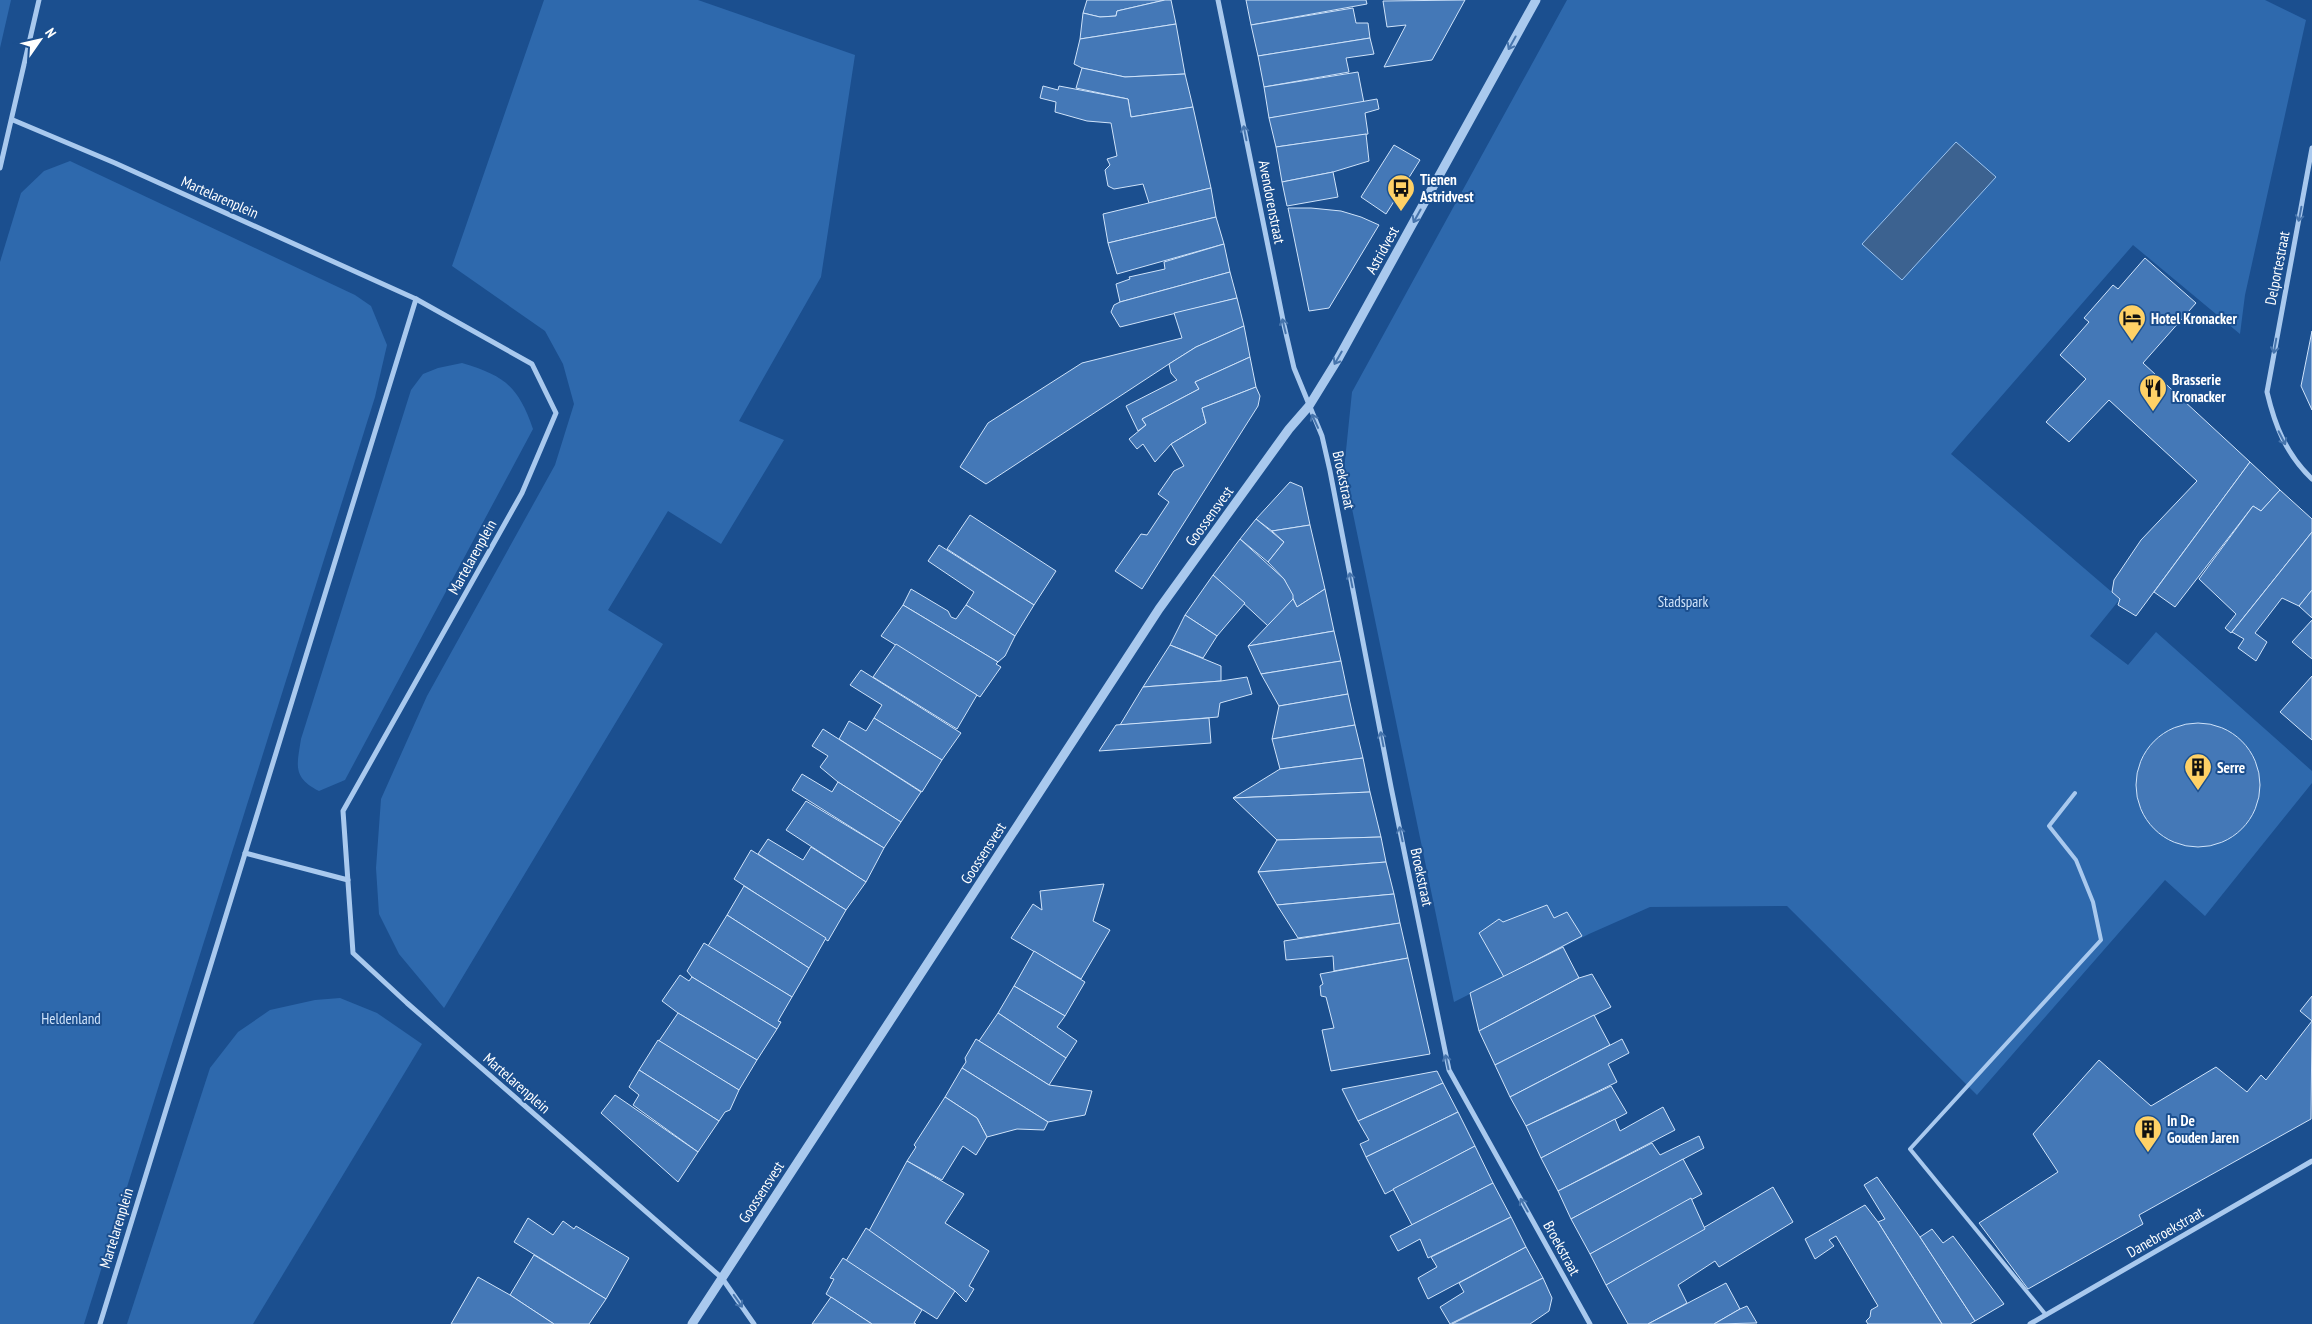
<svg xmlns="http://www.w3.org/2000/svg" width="2312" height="1324" viewBox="0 0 2312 1324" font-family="'PT Sans Narrow',sans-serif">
<rect width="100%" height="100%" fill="#1b4f8f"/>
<g fill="#2e69ad">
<path d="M0 0H11L0 48Z"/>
<path d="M544 0H698L855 55 821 277 739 421 784 440 721 544 668 511 608 610 663 644 444 1008 399 954 379 914 376 868 381 799 427 696 555 465 574 404 563 364 545 331 452 266Z"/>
<path d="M1567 0H2265L2306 20 2245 295 2240 334 2133 245 1951 454 2120 599 2090 636 2128 665 2156 632 2312 771V783L2205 916 2165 880 1977 1095 1787 906 1650 907 1589 934 1454 1002 1344 470 1352 392Z"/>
<path d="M70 161 355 295 371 306 387 345 375 397 84 1324H0V262L21 193 44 171Z"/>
<path d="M462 363C505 376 518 386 533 429L345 780 319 791C292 777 297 765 301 739L411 390 423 374 438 368Z"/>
<path d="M340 998 377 1013 422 1044 253 1324H127L210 1068 238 1032 270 1010 315 1000Z"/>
</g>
<path fill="#3c6290" stroke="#9cc4f0" d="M1956 142 1996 177 1902 280 1862 244Z"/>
<g fill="#4478b7" stroke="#cfe3fa">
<path d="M1087 0H1165L1117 11 1116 16 1100 17 1083 13Z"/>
<path d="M1165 0H1171L1176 24 1080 39 1083 13 1100 17 1116 16 1117 11Z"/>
<path d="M1246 0H1366L1367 4 1251 25Z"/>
<path d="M1465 0 1432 60 1384 67 1406 25 1387 27 1383 1Z"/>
<path d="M1353 8 1356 23H1368L1370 38 1258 56 1251 25Z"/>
<path d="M1176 24 1185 74 1125 77 1082 68 1074 64 1080 39Z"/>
<path d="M1370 38 1374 54 1346 58 1349 72 1264 87 1258 56Z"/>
<path d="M1082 68 1125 77 1185 74 1193 107 1131 117 1128 99 1076 88Z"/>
<path d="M1358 72 1364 103 1269 118 1264 87Z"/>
<path d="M1043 86 1058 90 1059 86 1128 99 1131 117 1193 107 1211 188 1149 203 1143 184 1114 189 1108 186 1105 170 1110 165 1107 159 1117 156 1111 123 1087 121 1055 112 1056 102 1040 98Z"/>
<path d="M1377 99 1379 109 1365 113 1368 134 1276 147 1269 118Z"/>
<path d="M1366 134 1369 161 1333 172 1282 182 1276 147Z"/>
<path d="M1394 145 1420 160 1386 214 1361 197Z"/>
<path d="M1333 172 1338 197 1287 206 1282 182Z"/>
<path d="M1211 188 1216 217 1108 243 1103 214Z"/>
<path d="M1288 208H1311L1341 211 1361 217 1379 225 1329 308 1309 311Z"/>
<path d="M1216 217 1224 244 1117 274 1108 243Z"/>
<path d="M1224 244 1230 272 1120 302 1116 284 1130 279 1129 277 1165 269 1164 262Z"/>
<path d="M2145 258 2196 303 2143 363 2250 462 2136 616 2118 605 2120 599 2112 592 2114 580 2141 540 2197 481 2109 400 2069 442 2046 422 2086 379 2060 355 2089 322 2084 318 2113 285 2118 289Z"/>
<path d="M1230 272 1237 298 1120 327 1111 312 1114 305 1120 302Z"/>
<path d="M1237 298 1244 326 1196 347 1169 364 986 484 960 467 988 423 1082 363 1182 338 1174 313Z"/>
<path d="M1244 326 1250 357 1195 382 1199 389 1142 419 1146 425 1138 431 1126 406 1177 380 1171 373 1169 364 1196 347Z"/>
<path d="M2312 331V410L2301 386Z"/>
<path d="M1250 357 1256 387 1202 408 1206 423 1171 444 1155 462 1143 444 1137 449 1129 439 1146 425 1142 419 1199 389 1195 382Z"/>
<path d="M1256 387 1260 396 1258 406 1142 589 1115 571 1141 534 1147 535 1169 502 1158 494 1174 471 1184 466 1171 444 1206 423 1202 408Z"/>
<path d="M2250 462 2280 490 2261 511 2253 506 2175 607 2154 592Z"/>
<path d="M1290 482 1302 487 1310 525 1272 531 1256 519Z"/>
<path d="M2280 490 2312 519V532L2231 633 2225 628 2236 614 2199 579 2253 506 2261 511Z"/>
<path d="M970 515 1056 571 1034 605 947 549Z"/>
<path d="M1256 519 1284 542 1268 562 1240 539Z"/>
<path d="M1310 525 1325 589 1297 607 1284 579 1268 562 1284 542 1272 531Z"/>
<path d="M2312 532V590L2299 606 2282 598 2255 633 2267 642 2256 661 2238 648 2244 639 2232 632Z"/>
<path d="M1240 539 1284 579 1293 595V599L1268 626 1213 575Z"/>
<path d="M939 545 1034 605 1015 636 966 605 974 592 928 561Z"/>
<path d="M1213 575 1245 603 1217 636 1185 615Z"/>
<path d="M911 589 948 611 951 617 956 619 966 605 1015 636 1005 656 998 662 903 605Z"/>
<path d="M1325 589 1334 631 1248 646 1293 599 1297 607Z"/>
<path d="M2312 590V618L2299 606Z"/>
<path d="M903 605 998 662 996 664 1001 667 980 697 881 636Z"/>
<path d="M1185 615 1217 636 1203 658 1170 645Z"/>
<path d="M2312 620V659L2292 642Z"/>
<path d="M1334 631 1341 661 1261 674 1248 646Z"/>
<path d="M896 644 977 695 957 729 873 677Z"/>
<path d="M1170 645 1221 666V681L1143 687Z"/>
<path d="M1341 661 1348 694 1279 706 1261 674Z"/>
<path d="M861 670 961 733 942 760 874 718 882 705 850 685Z"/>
<path d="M2312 676V740L2280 712Z"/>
<path d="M1247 677 1252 694 1220 703 1218 717 1120 725 1143 687 1221 681Z"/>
<path d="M1348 694 1355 725 1272 739 1279 706Z"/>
<path d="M874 718 942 760 922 792 839 739 849 721 866 731Z"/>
<path d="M1209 718 1211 743 1099 751 1116 725Z"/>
<circle cx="2198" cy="785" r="62"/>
<path d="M1355 725 1363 758 1280 769 1272 739Z"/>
<path d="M823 729 921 792 901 822 838 782 820 767 828 756 812 746Z"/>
<path d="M1363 758 1370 792 1233 798 1280 769Z"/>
<path d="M802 774 832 792 838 782 901 822 884 848 792 790Z"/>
<path d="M1370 792 1381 837 1277 840 1233 798Z"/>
<path d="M806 801 884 848 866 882 786 830Z"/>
<path d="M1381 837 1386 862 1258 872 1277 840Z"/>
<path d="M768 839 803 860 811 847 866 882 846 910 758 854Z"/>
<path d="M751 850 846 910 828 941 734 879Z"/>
<path d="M1386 862 1394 894 1277 905 1258 872Z"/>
<path d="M1104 884 1093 921 1110 930 1081 979 1011 938 1033 904 1042 910 1040 891Z"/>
<path d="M744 886 826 938 809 968 727 915Z"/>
<path d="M1394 894 1400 923 1298 938 1277 905Z"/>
<path d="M1547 905 1554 918 1567 912 1582 936 1504 977 1479 933 1499 919 1503 922Z"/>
<path d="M727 915 809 968 792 997 708 946Z"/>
<path d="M1400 923 1408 958 1334 971 1333 956 1286 960 1284 941Z"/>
<path d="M704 943 792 997 778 1021 781 1022 777 1029 692 977 687 971Z"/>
<path d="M1563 947 1579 978 1479 1031 1470 993Z"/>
<path d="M1034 951 1085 982 1065 1016 1014 986Z"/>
<path d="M1408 958 1430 1054 1331 1071 1322 1030 1334 1028 1326 997 1321 996 1320 986 1323 984 1320 974Z"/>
<path d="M1592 974 1611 1007 1495 1065 1479 1031 1579 978Z"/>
<path d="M680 975 689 981 692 977 777 1029 757 1060 678 1013 662 1001Z"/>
<path d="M1014 986 1065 1016 1057 1027 1077 1041 1066 1058 998 1013Z"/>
<path d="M2312 996V1021L2300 1011Z"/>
<path d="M678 1013 757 1060 739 1090 659 1041Z"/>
<path d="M998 1013 1066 1058 1049 1085 979 1041Z"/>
<path d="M1594 1015 1610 1045 1510 1097 1495 1065Z"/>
<path d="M2312 1021 2311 1119 2139 1215 2143 1224 2028 1289 1979 1223 2058 1172 2033 1134 2099 1060 2151 1106 2216 1067 2247 1092 2261 1075 2266 1080Z"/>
<path d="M976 1039 1049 1085 1092 1091 1085 1115 1048 1122 962 1068 966 1062 965 1058Z"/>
<path d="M1622 1039 1629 1053 1608 1064 1617 1082 1526 1126 1510 1097Z"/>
<path d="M658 1040 739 1090 730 1110 725 1112 719 1121 639 1070Z"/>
<path d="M962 1068 1048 1122 1044 1130 1017 1129 987 1137 977 1118 945 1097Z"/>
<path d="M639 1070 719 1121 698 1152 633 1105 639 1095 629 1087Z"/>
<path d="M1437 1071 1443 1083 1358 1121 1342 1089Z"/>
<path d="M1443 1083 1458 1112 1366 1157 1360 1144 1369 1140 1358 1121Z"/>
<path d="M1611 1086 1627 1113 1541 1158 1526 1126Z"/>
<path d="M615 1095 698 1152 678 1182 601 1113Z"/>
<path d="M945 1097 977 1118 987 1137 976 1155 963 1146 942 1180 907 1161 916 1147 914 1145Z"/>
<path d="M1663 1107 1675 1130 1558 1191 1541 1158 1615 1119 1620 1131Z"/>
<path d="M1458 1112 1475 1146 1385 1194 1366 1157Z"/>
<path d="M1699 1136 1704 1148 1571 1219 1558 1191 1652 1143 1660 1155Z"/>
<path d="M1475 1146 1493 1183 1412 1225 1393 1189Z"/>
<path d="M1683 1159 1702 1194 1590 1254 1571 1219Z"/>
<path d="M907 1161 964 1194 945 1223 989 1251 969 1286 974 1289 966 1302 955 1291 869 1231Z"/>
<path d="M1877 1177 1920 1237 1975 1321 1970 1324H1942L1878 1222 1885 1219 1864 1185Z"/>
<path d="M1493 1183 1511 1217 1428 1258 1420 1239 1398 1251 1390 1236Z"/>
<path d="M1773 1187 1793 1222 1719 1267 1715 1261 1678 1285 1687 1303 1648 1324H1628L1606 1285Z"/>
<path d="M1691 1198 1705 1229 1606 1285 1590 1254Z"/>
<path d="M1865 1205 1878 1222 1942 1324H1868L1866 1321 1870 1317 1871 1310 1878 1306 1836 1236 1829 1240 1834 1246 1815 1259 1805 1239Z"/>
<path d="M1511 1217 1526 1247 1428 1299 1418 1278 1437 1267 1431 1257Z"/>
<path d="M528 1218 553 1235 563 1221 574 1229 576 1226 629 1258 606 1299 514 1242Z"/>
<path d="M866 1228 955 1291 937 1319 846 1261Z"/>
<path d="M1932 1229 1943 1243 1953 1236 2004 1304 1975 1321 1920 1237Z"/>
<path d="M1526 1247 1543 1278 1450 1324 1440 1307 1464 1292 1459 1283Z"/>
<path d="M534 1255 606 1299 589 1324H554L510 1295Z"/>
<path d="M843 1258 922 1310 914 1323 916 1324H872L826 1294 834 1279 830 1278Z"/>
<path d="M478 1277 510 1295 554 1324H451Z"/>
<path d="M1543 1278 1552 1298 1549 1311 1530 1324H1452Z"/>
<path d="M1726 1283 1740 1309 1714 1324H1648Z"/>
<path d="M831 1297 872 1324H812Z"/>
<path d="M1747 1306 1757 1323 1714 1324 1740 1309Z"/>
</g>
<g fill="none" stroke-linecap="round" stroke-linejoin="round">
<path stroke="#a9c9ee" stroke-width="4" d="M2046 1315 1910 1149 2101 940 2093 902 2076 860 2049 826 2075 793"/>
<g stroke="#a9c9ee" stroke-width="5">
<path d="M1218 0 1284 325 1294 368 1322 436 1330 471 1391 787 1449 1070 1590 1324"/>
<path d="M13 120 115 163 416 299 532 364 556 413 522 493 343 811 353 953 407 1003 722 1278 754 1324"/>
<path d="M2312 148 2267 392C2275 426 2286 454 2312 479"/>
<path d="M0 168 39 0"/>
<path d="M245 853 348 880"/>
<path d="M100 1324 416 299"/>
<path d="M2030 1324 2312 1161"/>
</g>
<path stroke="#a9c9ee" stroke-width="9" d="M692 1324 1159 609 1289 429 1309 406 1338 359 1536 0"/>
</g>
<defs><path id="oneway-shaft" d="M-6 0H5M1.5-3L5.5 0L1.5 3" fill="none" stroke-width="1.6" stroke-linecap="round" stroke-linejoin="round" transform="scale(1.25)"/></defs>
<g stroke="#4674ac">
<use href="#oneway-shaft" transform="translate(1512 43) rotate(119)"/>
<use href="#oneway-shaft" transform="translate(1245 133) rotate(-101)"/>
<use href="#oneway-shaft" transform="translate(2300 214) rotate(101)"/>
<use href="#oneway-shaft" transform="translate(1417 216) rotate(119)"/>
<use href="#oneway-shaft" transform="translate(1284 326) rotate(-103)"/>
<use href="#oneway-shaft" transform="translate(2275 346) rotate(100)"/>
<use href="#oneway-shaft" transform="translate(1338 358) rotate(120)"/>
<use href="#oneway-shaft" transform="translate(1315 421) rotate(-114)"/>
<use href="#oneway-shaft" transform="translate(2282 438) rotate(63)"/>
<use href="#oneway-shaft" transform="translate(1351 580) rotate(-101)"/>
<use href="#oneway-shaft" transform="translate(1382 739) rotate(-101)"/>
<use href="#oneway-shaft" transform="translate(1401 834) rotate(-102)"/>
<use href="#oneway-shaft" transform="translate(1447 1062) rotate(-102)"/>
<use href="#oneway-shaft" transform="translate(1524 1205) rotate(-119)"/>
<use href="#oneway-shaft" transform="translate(738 1301) rotate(55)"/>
</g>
<defs>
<g id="bus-pin" transform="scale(1.4375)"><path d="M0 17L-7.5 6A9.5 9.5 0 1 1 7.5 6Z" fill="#ffd166" stroke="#1b4f8f"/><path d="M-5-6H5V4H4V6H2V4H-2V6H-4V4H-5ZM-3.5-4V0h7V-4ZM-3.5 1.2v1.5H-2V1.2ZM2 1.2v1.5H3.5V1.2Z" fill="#111"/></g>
<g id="hotel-pin" transform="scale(1.4375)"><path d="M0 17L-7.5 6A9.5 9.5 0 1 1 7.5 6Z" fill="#ffd166" stroke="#1b4f8f"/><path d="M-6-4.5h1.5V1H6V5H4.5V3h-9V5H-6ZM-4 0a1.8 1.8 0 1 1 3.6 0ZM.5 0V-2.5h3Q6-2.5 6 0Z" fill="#111"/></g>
<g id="restaurant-pin" transform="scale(1.4375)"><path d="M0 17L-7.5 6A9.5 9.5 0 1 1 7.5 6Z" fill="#ffd166" stroke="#1b4f8f"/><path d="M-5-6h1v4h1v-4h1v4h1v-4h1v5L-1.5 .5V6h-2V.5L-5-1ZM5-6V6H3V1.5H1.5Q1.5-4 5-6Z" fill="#111"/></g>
<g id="building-pin" transform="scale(1.4375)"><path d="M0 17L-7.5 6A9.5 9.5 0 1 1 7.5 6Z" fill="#ffd166" stroke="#1b4f8f"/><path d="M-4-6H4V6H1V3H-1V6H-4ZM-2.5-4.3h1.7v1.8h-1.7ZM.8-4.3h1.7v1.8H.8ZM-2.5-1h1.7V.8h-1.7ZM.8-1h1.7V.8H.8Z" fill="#111"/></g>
</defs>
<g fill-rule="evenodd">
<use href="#bus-pin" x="1401" y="188"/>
<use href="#hotel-pin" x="2132" y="318"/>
<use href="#restaurant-pin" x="2153" y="388"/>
<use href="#building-pin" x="2198" y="767"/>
<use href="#building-pin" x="2148" y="1129"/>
</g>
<g text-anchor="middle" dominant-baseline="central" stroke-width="4" stroke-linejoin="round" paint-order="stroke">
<g font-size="15" font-weight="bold" fill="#fff" stroke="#1b4f8f" text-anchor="start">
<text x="1420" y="179">Tienen<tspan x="1420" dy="17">Astridvest</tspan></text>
<text x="2151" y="318">Hotel Kronacker</text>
<text x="2172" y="379">Brasserie<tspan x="2172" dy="17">Kronacker</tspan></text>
<text x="2217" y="767">Serre</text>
<text x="2167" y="1120">In De<tspan x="2167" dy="17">Gouden Jaren</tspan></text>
</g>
<g font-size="15" fill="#fff" stroke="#1b4f8f">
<text transform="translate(220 197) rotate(24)">Martelarenplein</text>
<text transform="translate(1272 202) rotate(79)">Avendorenstraat</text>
<text transform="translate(1382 250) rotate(-61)">Astridvest</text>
<text transform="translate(2277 268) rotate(-79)">Delportestraat</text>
<text transform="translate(1344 480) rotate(78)">Broekstraat</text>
<text transform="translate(1209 516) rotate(-54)">Goossensvest</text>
<text transform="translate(472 557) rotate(-61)">Martelarenplein</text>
<text transform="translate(983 853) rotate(-57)">Goossensvest</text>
<text transform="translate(1422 877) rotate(78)">Broekstraat</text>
<text transform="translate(517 1083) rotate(41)">Martelarenplein</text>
<text transform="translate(761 1192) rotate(-57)">Goossensvest</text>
<text transform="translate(116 1228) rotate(-73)">Martelarenplein</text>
<text transform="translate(2165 1232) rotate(-30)">Danebroekstraat</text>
<text transform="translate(1562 1248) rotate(61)">Broekstraat</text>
</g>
<g font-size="15" fill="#cfe3fa" stroke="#1b4f8f">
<text x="1683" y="601">Stadspark</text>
<text x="71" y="1018">Heldenland</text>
</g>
</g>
<g transform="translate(40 40) rotate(56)" stroke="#1b4f8f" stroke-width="4" paint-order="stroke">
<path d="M0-4L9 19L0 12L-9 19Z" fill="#ffffff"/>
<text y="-8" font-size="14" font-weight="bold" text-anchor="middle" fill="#ffffff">N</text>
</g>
</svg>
